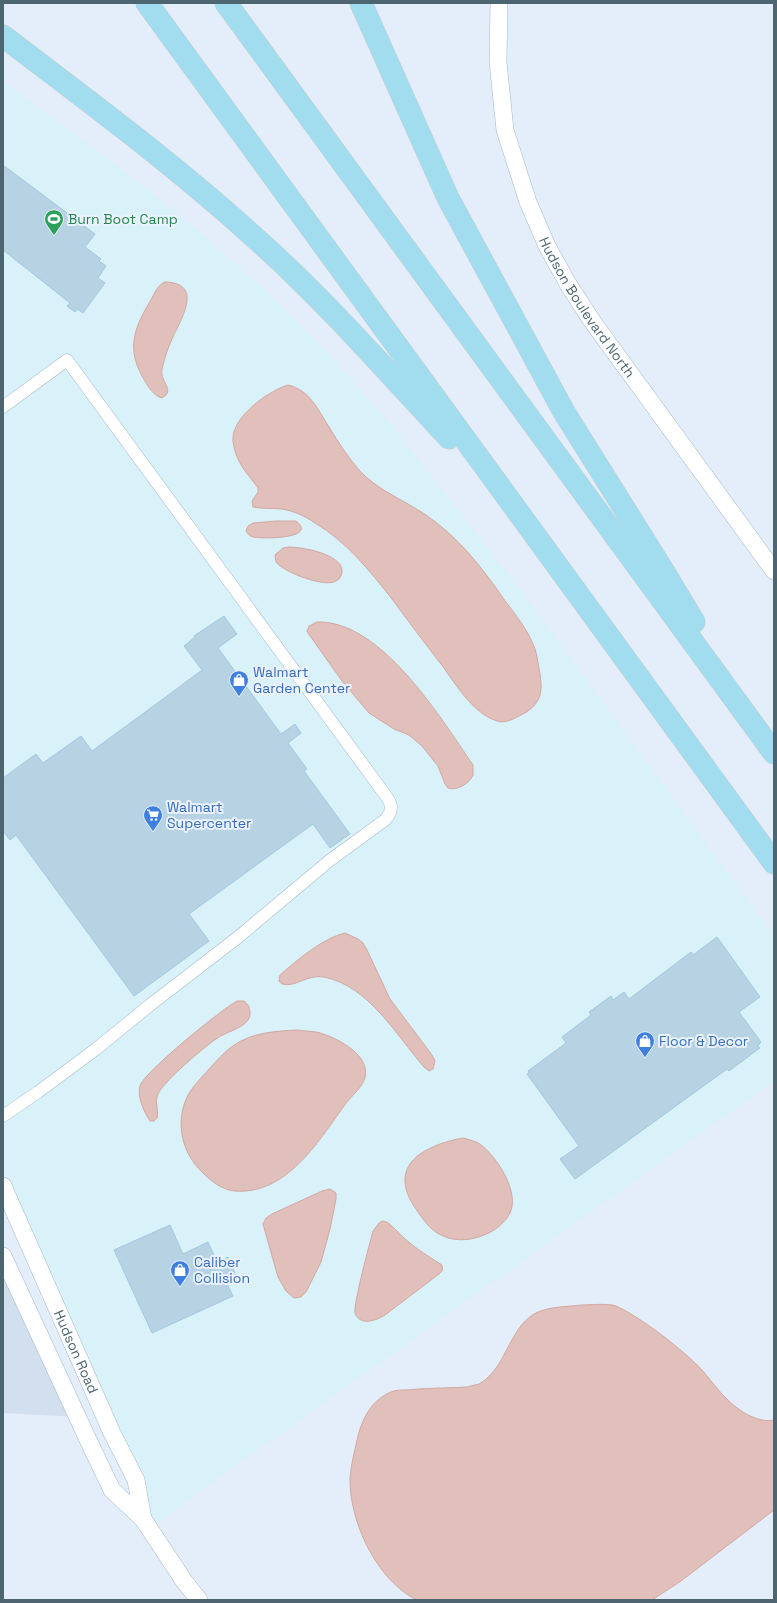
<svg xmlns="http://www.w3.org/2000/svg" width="777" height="1603" viewBox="0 0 777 1603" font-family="'Space Grotesk',sans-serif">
<rect width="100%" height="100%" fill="#e4eefa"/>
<path fill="#d1dfee" d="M3 1256 77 1417 3 1413Z"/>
<path fill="#d9f1f9" d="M3 81 110 160 196 228 266 291 326 351 386 418 521 590 774 936V1081L149 1528 136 1480 3 1186Z"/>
<g fill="#e1bfbb" stroke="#d2a8a2">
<path d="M165 282C205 283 180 321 172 339 168 348 165 356 163 365 162 370 161 374 163 378 165 385 173 392 162 398 154 396 149 388 145 381 125 349 134 328 152 298 155 292 158 285 165 282Z"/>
<path d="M288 385C310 390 318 410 329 427 338 442 348 457 359 470 377 490 404 500 426 515 458 537 481 566 503 598 514 613 529 631 535 649 537 655 538 663 539 669 543 689 543 703 523 714 515 718 506 724 497 721 472 713 455 683 441 664 424 642 408 621 392 599 369 570 347 542 315 523 305 516 294 511 282 509 272 508 262 509 253 507L252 501 258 492V488C246 471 237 465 233 442 230 418 268 391 288 385Z"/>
<path d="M276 521H296C319 539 261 539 253 537 249 536 248 534 246 531L248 526 253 523Z"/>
<path d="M289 547C302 547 342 554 342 571 342 575 340 579 336 581 325 588 283 572 276 562L275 555 283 548Z"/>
<path d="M317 622C381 620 440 717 473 765V775C469 784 457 791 448 788L445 784 438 766 422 746 409 735 394 729 369 713 342 681 308 633 307 631 309 626Z"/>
<path d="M345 933 358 939 363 943 367 950 390 999 432 1055 435 1061 433 1069 429 1071 424 1067C396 1035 369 986 324 977 307 974 295 988 282 984L279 981 280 975C296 961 323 938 345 933Z"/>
<path d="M237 1001H244C250 1005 252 1014 248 1020 242 1029 225 1032 216 1039 203 1048 164 1081 158 1094 154 1102 159 1110 157 1118L154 1121H150C144 1112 137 1097 140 1086 143 1073 222 1009 237 1001Z"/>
<path d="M297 1030C303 1031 310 1031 316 1032 331 1035 362 1050 365 1068 369 1084 352 1094 344 1106 318 1142 286 1195 235 1191 222 1190 211 1181 202 1172 182 1153 175 1123 187 1097 192 1087 202 1077 210 1068 219 1058 229 1047 241 1041 258 1032 279 1031 297 1030Z"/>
<path d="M463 1138C470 1140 475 1141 480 1144 497 1157 520 1192 510 1213 499 1235 463 1247 441 1235 430 1230 422 1218 416 1209 385 1165 425 1145 463 1138Z"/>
<path d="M330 1189 336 1193V1199L330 1229 321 1262 306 1292 301 1297 294 1298 286 1291 278 1277 263 1224 266 1218 272 1214 322 1191Z"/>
<path d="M382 1221C389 1221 392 1227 397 1231 411 1246 425 1254 442 1265 443 1269 443 1271 439 1274L385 1315C377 1320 360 1327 355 1313 353 1306 370 1242 373 1231L379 1223Z"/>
<path d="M582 1305C592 1305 607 1303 616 1306 642 1318 682 1349 702 1370 714 1384 724 1399 740 1410 748 1416 764 1423 774 1420V1510L681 1581 652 1600H417C377 1581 349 1521 350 1478 351 1464 355 1450 358 1436 363 1417 372 1400 391 1392 395 1390 401 1390 406 1390 426 1388 447 1388 467 1387 470 1386 475 1385 479 1384 506 1369 508 1330 534 1314 548 1306 567 1307 582 1305Z"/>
</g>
<g fill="#b6d2e3" stroke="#a1c9de">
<path d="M3 165 95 234 85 247 101 259 99 261 106 266 98 278 105 283 83 313 77 309 75 312 67 306 70 303 3 250Z"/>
<path d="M224 616 237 634 218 648 281 734 295 724 301 733 288 743 307 769 304 771 350 834 330 848 313 824 189 914 209 941 134 996 16 835 10 840 3 831V778L36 754 43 763 81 736 92 751 163 699 202 670 184 646 195 637 194 636Z"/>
<path d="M717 937 760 997 739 1012 761 1042 758 1046 760 1048 729 1071 727 1069 575 1179 560 1159 579 1146 527 1074 529 1073 528 1071 566 1043 562 1037 591 1015 589 1012 611 996 613 1000 624 992 629 999 691 952 693 955Z"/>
<path d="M170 1225 183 1254 208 1242 217 1262 228 1257 235 1273 224 1278 233 1296 152 1333 114 1250Z"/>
</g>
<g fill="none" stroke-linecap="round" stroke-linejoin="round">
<g stroke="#a7b9c5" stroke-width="13">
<path id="street" d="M3 407 67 360 378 785C387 798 398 806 385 820L329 861 237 938 150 1005 96 1049 38 1092 3 1116"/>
</g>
<g stroke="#a3b8c6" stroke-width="18">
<g id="secondary">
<path id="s1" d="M499 3 498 62 505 130 528 202 547 246 568 284 592 321 774 571"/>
<path id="s2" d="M3 1186 112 1433 136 1480 143 1519"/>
<path d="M3 1256 90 1444 112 1490 143 1519 184 1581 199 1600"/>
</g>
</g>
<g stroke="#c6ced1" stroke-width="23">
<g id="highway">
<path d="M147 3 774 863"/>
<path d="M226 3 774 753"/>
<path d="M361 3 448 198 564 412 664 572 694 622"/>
<path d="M3 36C88 101 174 164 253 236 323 298 385 369 449 438"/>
</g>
</g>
<use href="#street" stroke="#fff" stroke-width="12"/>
<use href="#secondary" stroke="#fff" stroke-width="17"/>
<use href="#highway" stroke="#a1ddee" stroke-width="22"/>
</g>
<defs>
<g id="stadium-pin" transform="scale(1)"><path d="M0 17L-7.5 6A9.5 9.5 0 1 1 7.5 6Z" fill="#2e9e5b" stroke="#eaf2fd"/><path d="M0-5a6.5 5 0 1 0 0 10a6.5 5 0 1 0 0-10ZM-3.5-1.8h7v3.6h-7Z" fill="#fff"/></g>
<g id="shop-pin" transform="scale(1)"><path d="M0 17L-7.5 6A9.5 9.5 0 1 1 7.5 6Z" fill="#3f7fe0" stroke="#eaf2fd"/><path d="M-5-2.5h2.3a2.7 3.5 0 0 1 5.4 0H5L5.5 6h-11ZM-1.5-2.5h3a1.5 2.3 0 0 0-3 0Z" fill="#fff"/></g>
<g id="supermarket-pin" transform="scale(1)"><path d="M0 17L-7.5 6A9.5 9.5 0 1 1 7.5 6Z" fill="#3f7fe0" stroke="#eaf2fd"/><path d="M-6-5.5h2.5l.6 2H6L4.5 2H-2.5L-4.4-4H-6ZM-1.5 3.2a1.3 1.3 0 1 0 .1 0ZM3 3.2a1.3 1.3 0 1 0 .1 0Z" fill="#fff"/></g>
</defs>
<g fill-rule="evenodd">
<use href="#stadium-pin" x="54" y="219"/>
<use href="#shop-pin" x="239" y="680"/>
<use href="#supermarket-pin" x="153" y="815"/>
<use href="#shop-pin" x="645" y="1041"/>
<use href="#shop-pin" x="180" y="1270"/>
</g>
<g text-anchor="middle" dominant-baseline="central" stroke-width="4" stroke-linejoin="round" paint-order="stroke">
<g font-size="14" fill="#27864d" stroke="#eaf2fd" text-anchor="start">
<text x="68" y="219">Burn Boot Camp</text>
</g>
<g font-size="14" fill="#4c6570" stroke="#eaf2fd">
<text stroke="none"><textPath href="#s1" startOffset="324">Hudson Boulevard North</textPath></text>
<text stroke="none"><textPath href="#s2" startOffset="181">Hudson Road</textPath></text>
</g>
<g font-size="14" fill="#366cbe" stroke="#eaf2fd" text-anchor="start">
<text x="253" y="672">Walmart<tspan x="253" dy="16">Garden Center</tspan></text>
<text x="167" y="807">Walmart<tspan x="167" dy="16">Supercenter</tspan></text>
<text x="659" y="1041">Floor &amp; Decor</text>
<text x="194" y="1262">Caliber<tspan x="194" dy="16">Collision</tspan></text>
</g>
</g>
<rect width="777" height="1603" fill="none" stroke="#4c6570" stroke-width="8"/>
</svg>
